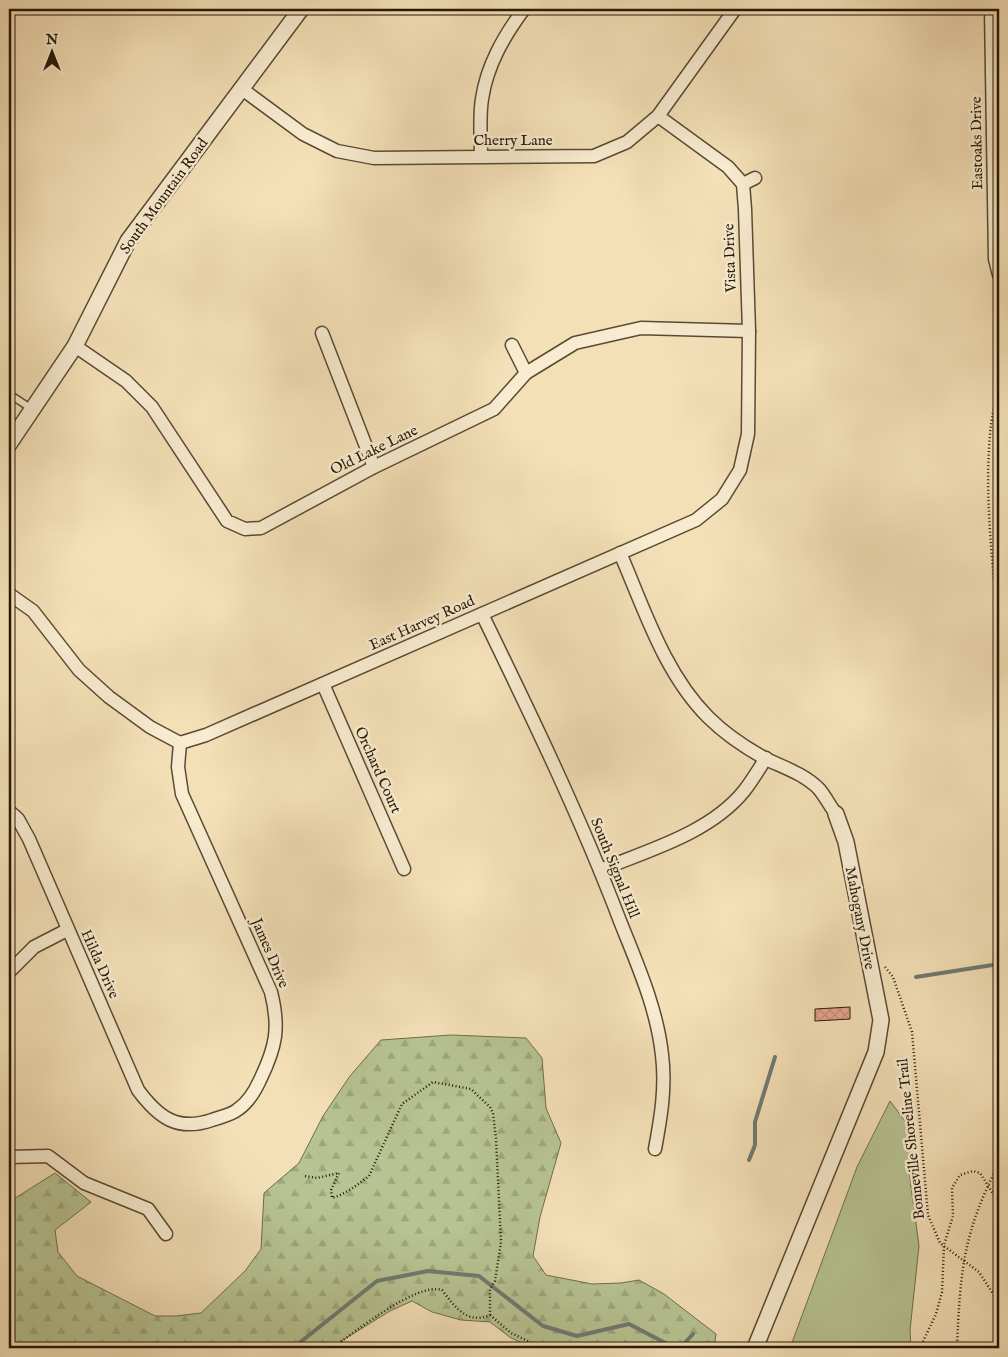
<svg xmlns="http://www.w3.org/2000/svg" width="1008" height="1357" viewBox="0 0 1008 1357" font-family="'IM FELL English',serif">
<defs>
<pattern id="forest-firs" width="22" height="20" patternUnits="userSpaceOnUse" patternTransform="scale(1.25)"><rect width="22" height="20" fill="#b7c392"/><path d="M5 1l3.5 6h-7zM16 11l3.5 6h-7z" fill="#9da77c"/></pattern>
<pattern id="building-cross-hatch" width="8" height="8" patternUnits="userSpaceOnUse" patternTransform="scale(1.25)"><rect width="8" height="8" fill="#eaa58f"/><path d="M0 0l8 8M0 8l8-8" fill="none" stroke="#c98d7a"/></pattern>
</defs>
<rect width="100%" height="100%" fill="#f4e0b7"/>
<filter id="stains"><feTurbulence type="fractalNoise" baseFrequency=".004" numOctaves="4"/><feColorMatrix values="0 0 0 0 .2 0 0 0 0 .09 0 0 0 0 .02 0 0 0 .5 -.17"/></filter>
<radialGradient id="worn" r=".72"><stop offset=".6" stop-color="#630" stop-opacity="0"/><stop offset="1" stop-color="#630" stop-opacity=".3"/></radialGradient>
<path fill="#b7c392" stroke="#6e6e4c" d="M890 1101 910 1128V1179L919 1246 910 1330 911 1348H790L857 1167Z"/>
<path fill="url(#forest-firs)" stroke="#6e6e4c" d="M451 1035 526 1038 542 1058 546 1108 561 1143 540 1217 533 1256 546 1275 592 1284 621 1283 639 1280 664 1294 716 1334 714 1348H534L511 1338 490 1322 461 1320 432 1312 412 1301 390 1311 330 1348H9V1202L55 1173 91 1202 55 1230 58 1252 77 1276 155 1316H176L201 1313 245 1271 261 1249 264 1193 299 1163 323 1116 350 1076 381 1040Z"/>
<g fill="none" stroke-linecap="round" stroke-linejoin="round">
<g stroke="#6e7a71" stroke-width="4">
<path d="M916 977 999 964"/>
<path d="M749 1160 755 1145V1122L775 1057"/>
<path d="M293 1348 377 1281 428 1271 479 1276 543 1326 577 1336 629 1324 675 1348"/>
<path d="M680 1348 693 1334"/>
</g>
</g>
<path fill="url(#building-cross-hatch)" stroke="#251807" d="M850 1007V1019L815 1021V1009Z"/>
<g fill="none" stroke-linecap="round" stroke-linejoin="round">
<g stroke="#594a33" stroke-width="9">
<g id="service">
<path d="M284 9 295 16"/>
<path d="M9 394 32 409"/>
</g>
</g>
<g stroke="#594a33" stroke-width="15">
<g id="minor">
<path d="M991 9 995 259 999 275"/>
<path d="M242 89 303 134 337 151 374 158 594 156 627 142 658 116 735 9"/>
<path d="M481 156C481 138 479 117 482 99 487 65 504 36 524 9"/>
<path d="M743 184 755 178"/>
<path d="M322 333 374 467"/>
<path d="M512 345 526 373"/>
<path d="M75 346 126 381 152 407 227 521 245 529 261 528 374 467 494 409 526 373 575 343 641 328 749 331"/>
<path d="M620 553C644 608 664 673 708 717 724 733 746 748 766 759 785 768 804 774 819 789 825 796 830 806 836 814"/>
<path d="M9 594 33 611 79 670 109 697 150 727 180 743 206 735 696 520 722 499 740 470 748 434 749 331 745 209 743 184 728 167 658 116"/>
<path d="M482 614C531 715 580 816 620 921 637 964 657 1008 662 1055 666 1087 661 1117 655 1149"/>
<path d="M323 684 404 869"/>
<path d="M9 811 18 819 29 839 138 1090C158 1117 177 1132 212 1120 220 1117 231 1115 237 1110 248 1103 255 1091 260 1080 276 1047 280 1028 271 992L182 794 178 767 180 743"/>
<path d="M600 870C649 850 710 833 744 791 752 781 759 769 766 758"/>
<path d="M9 972 34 947 67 930"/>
<path d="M9 1157 48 1156 84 1183 148 1209 166 1234"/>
</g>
</g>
<g stroke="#594a33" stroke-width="18">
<g id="tertiary">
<path d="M9 444 75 346 128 241 301 9"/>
<path d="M755 1348 876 1052 881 1020 846 842 836 814"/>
</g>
</g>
<g stroke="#251807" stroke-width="2.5" stroke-dasharray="1 2.5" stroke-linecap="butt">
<path d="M999 382C996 400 991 417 990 435 984 503 994 571 999 639"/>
<path d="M885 967 893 977 912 1032 928 1215 940 1243 979 1272 999 1303"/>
<path d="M305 1176 317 1178 339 1173 331 1190 332 1198C346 1194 357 1185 369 1176L402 1104 433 1082 471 1089 490 1107 493 1113 496 1139 501 1242 495 1281 490 1289V1315C467 1325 455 1307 442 1290 416 1282 354 1333 332 1348"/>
<path d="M490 1315 511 1333 543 1348"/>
<path d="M613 1348H622"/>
<path d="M637 1348H638"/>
<path d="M920 1348 936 1314 942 1292 944 1245 953 1216 952 1188 960 1175 973 1171 980 1173 999 1203"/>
<path d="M957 1348C960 1274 963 1231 999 1164"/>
</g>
<use href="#service" stroke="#f8ebd0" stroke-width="6"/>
<use href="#minor" stroke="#f8ebd0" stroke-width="12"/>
<use href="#tertiary" stroke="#f8ebd0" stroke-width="15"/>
</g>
<g text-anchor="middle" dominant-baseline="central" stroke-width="5" stroke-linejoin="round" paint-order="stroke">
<g font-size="15" fill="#251807" stroke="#f8ebd0">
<text x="513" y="140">Cherry Lane</text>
<text transform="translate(977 143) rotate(-91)">Eastoaks Drive</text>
<text transform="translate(164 196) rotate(-54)">South Mountain Road</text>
<text transform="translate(730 258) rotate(-92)">Vista Drive</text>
<text transform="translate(374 450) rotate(-26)">Old Lake Lane</text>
<text transform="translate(422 623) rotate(-24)">East Harvey Road</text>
<text transform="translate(378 770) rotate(66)">Orchard Court</text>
<text transform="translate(615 868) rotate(68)">South Signal Hill</text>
<text transform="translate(860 918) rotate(79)">Mahogany Drive</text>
<text transform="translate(270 953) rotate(67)">James Drive</text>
<text transform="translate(100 964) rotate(66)">Hilda Drive</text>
<text transform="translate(911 1139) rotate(-96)">Bonneville Shoreline Trail</text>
</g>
</g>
<rect width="1008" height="1357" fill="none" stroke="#f4e0b7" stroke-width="30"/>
<rect x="10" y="10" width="988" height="1337" fill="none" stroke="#251807" stroke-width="2.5"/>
<rect x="15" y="15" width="978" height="1327" fill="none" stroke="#251807"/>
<g transform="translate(52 52)" stroke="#f8ebd0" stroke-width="4" paint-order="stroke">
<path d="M0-4L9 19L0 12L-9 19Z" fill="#251807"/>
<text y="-8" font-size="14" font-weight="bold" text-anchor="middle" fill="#251807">N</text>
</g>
<rect width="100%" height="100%" filter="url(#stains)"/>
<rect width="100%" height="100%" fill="url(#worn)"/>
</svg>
